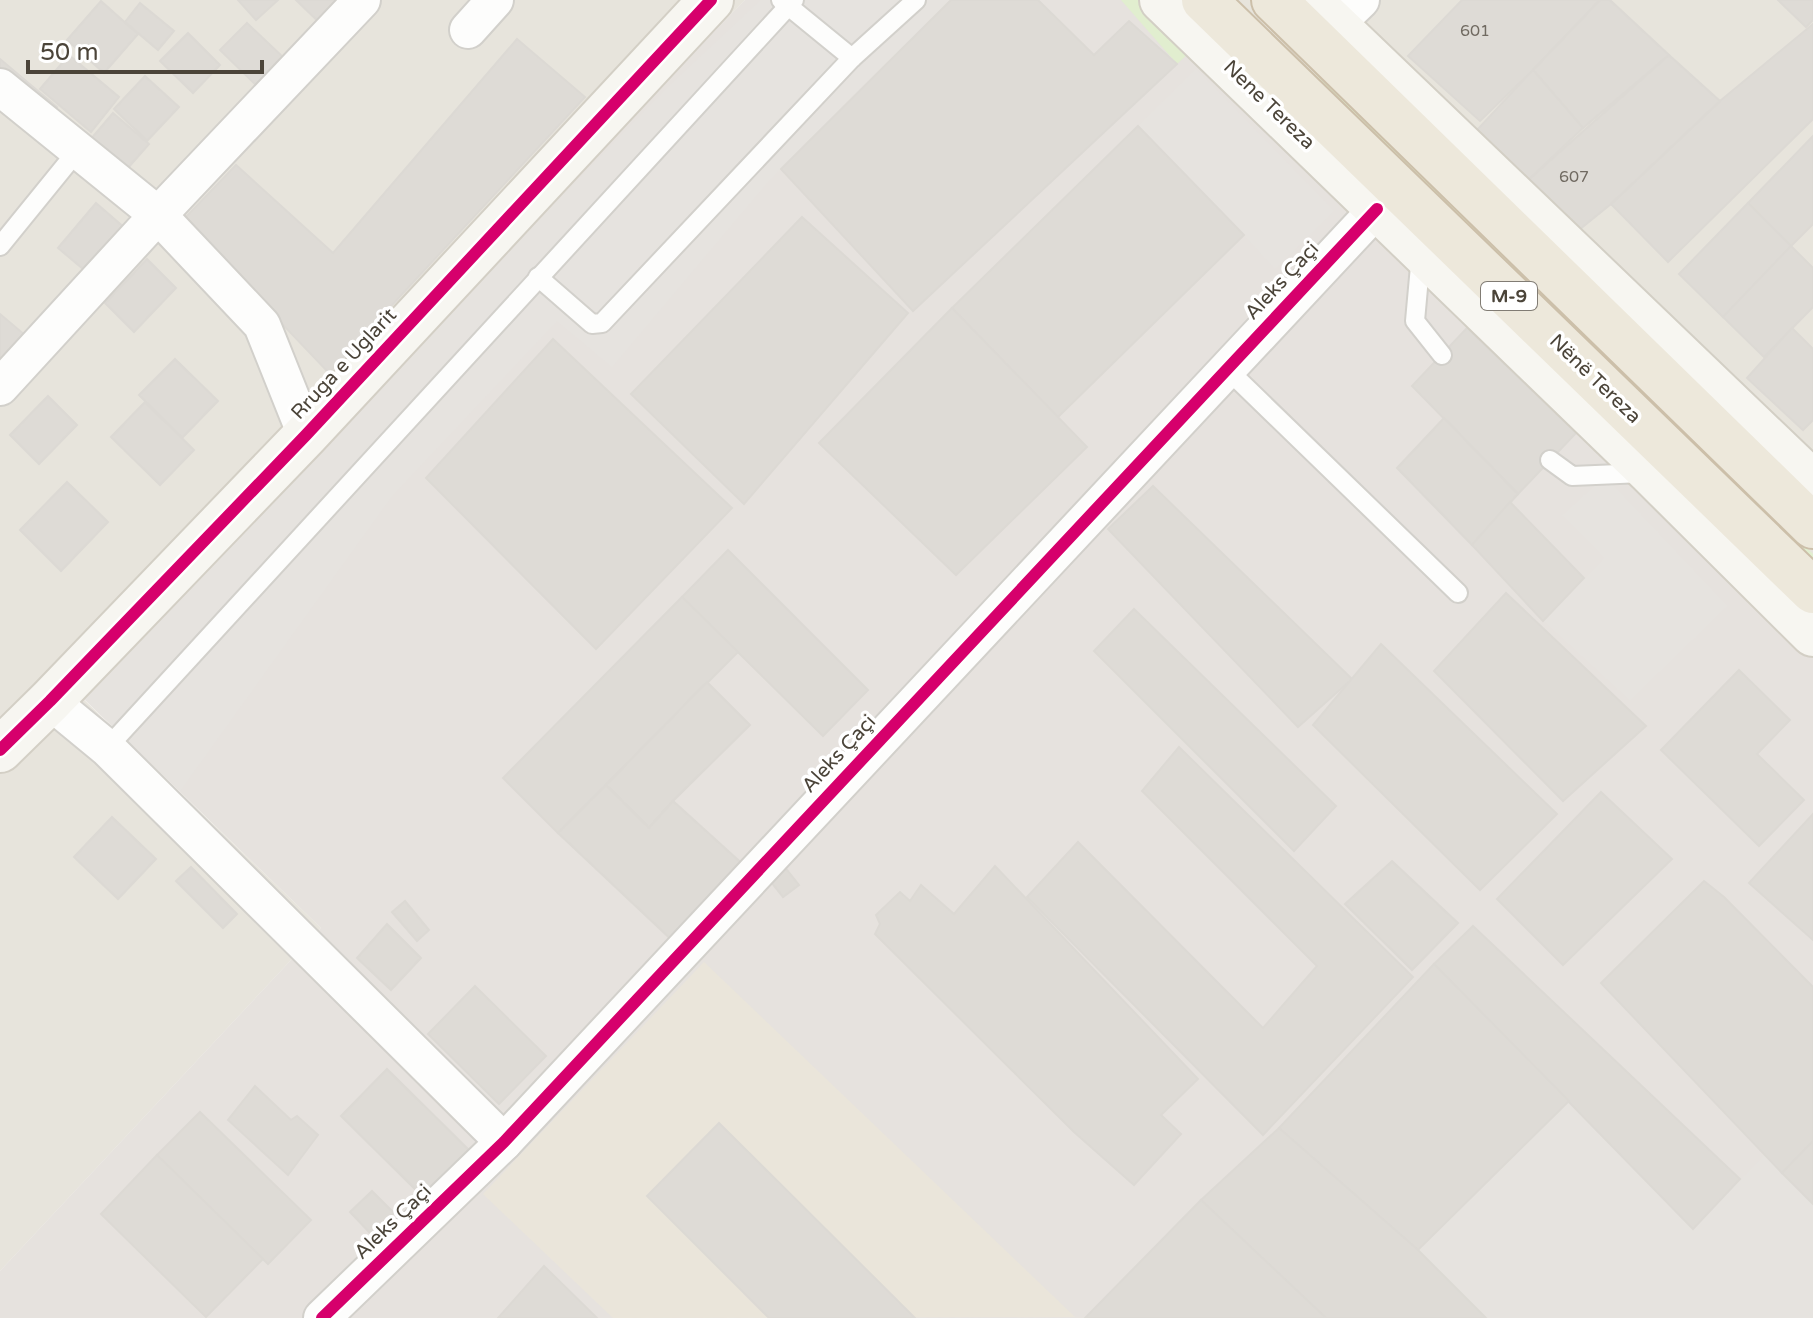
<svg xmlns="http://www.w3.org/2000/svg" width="1813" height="1318" viewBox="0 0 1813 1318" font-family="'Varela Round',sans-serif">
<rect width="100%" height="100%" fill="#f4f2ee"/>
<g fill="#e7e4dc">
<path d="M0 0H745L312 442 79 695 321 928 0 1271Z"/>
<path d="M1238 0H1813V555Z"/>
</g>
<path fill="#e6e2de" d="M745 0H1238L1813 555V1318H0V1271L321 928 79 694 312 442Z"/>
<path fill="#eae5da" d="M704 962 1075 1317 613 1318 483 1194Z"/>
<g fill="#e1eecf">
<path d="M1121 0H1139L1189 53 1177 64Z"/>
<path d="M1255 23 1346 101 1444 191 1813 554V578Z"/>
</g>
<g fill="#e6e3df">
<path d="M761 0H951L855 93 766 184 612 367 557 321 392 496 180 791 79 694 669 86Z"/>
<path d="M1196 69 1334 211 1275 269 1244 235 1138 126Z"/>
<path d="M1605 476 1728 606 1630 701 1543 621 1604 558 1562 515Z"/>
<path d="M1569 1101 1693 1228 1765 1155 1813 1204V1318H1486L1418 1250Z"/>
</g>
<g fill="#dedbd6" stroke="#dcd9d4" stroke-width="2">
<path d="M238 0H278L256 20Z"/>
<path d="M296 0H351L325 28Z"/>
<path d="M951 0H1038L1094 55 1129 21 1177 64 913 311 781 169Z"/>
<path d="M1462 0H1600L1533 70 1480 121 1408 56Z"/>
<path d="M1600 0H1610L1669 55 1583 128 1533 70Z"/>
<path d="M1778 0H1813V20L1806 27Z"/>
<path d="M101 1 138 34 104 73 67 40Z"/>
<path d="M140 3 174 31 158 50 125 22Z"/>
<path d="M247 23 284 58 257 86 220 50Z"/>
<path d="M1813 24V119L1668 262 1611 204 1720 101Z"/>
<path d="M188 33 220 65 193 93 160 61Z"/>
<path d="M517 39 585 97 329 373 183 220 236 165 333 253Z"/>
<path d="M69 55 119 97 91 132 40 89Z"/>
<path d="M1669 55 1720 101 1611 204 1579 230 1527 181Z"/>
<path d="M0 59 57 107 44 121 0 84Z"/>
<path d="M1533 70 1583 128 1524 184 1477 130Z"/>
<path d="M145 76 179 107 147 141 114 109Z"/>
<path d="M113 113 149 144 120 177 85 146Z"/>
<path d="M1138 126 1244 235 1058 417 952 308Z"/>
<path d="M1813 136V224L1791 246 1748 203Z"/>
<path d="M96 203 133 235 95 279 58 248Z"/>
<path d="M1748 203 1791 246 1723 317 1679 274Z"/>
<path d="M802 217 908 313 744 504 631 394Z"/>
<path d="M1791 246 1813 268V307L1764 357 1723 317Z"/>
<path d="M147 259 176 288 134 332 105 303Z"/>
<path d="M952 308 1087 447 956 575 819 443Z"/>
<path d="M0 314 32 341 0 377Z"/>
<path d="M1467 328 1576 433 1518 494 1412 386Z"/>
<path d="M1792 328 1813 349V420L1803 430 1747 378Z"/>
<path d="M553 339 732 508 596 649 426 478Z"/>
<path d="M175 359 218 401 182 438 139 395Z"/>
<path d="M48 396 77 425 39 464 10 435Z"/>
<path d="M145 402 194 450 160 485 111 437Z"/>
<path d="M1444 418 1518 494 1472 545 1397 468Z"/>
<path d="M67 482 108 522 61 571 20 530Z"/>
<path d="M1153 486 1352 679 1298 727 1108 529Z"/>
<path d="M1510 502 1584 578 1543 621 1472 545Z"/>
<path d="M728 550 868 690 823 736 682 597Z"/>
<path d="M1506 593 1646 726 1563 801 1434 671Z"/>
<path d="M682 597 738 652 558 833 503 778Z"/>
<path d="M1134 609 1336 806 1294 851 1094 651Z"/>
<path d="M1381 644 1557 814 1480 890 1313 725Z"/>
<path d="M1739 670 1790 720 1757 754 1804 800 1759 846 1661 750Z"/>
<path d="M707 682 750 725 673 801 649 828 606 785Z"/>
<path d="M1179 747 1413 977 1263 1135 1027 897 1078 842 1263 1028 1317 966 1142 791Z"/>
<path d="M606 785 649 828 673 801 747 868 676 944 558 833Z"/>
<path d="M1601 792 1672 859 1563 965 1497 899Z"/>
<path d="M1813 814V940L1749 883Z"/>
<path d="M112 817 156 859 118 899 74 857Z"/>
<path d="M780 861 799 885 783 897 764 873Z"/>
<path d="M1392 861 1458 923 1412 970 1345 904Z"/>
<path d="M995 866 1198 1079 1161 1115 1181 1134 1134 1185 1074 1132 875 934 880 924 876 915 900 892 910 901 921 885 954 914Z"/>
<path d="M191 867 237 914 223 928 176 881Z"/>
<path d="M1704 881 1724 897 1813 987V1141L1782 1173 1601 983Z"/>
<path d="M405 901 429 930 417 941 392 912Z"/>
<path d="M387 924 421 958 391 990 357 958Z"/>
<path d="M1473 926 1740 1179 1693 1229 1434 964Z"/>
<path d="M1434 964 1569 1101 1418 1250 1279 1128Z"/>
<path d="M475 986 546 1056 499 1104 428 1034Z"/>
<path d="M387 1069 470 1151 424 1198 341 1116Z"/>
<path d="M255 1086 291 1120 297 1116 318 1135 288 1175 228 1120Z"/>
<path d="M200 1112 311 1220 268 1264 157 1155Z"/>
<path d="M719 1123 915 1318H769L647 1196Z"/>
<path d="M1279 1128 1418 1250 1486 1318H1326L1201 1200Z"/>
<path d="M1813 1141V1204L1782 1173Z"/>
<path d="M157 1155 263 1259 206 1317 101 1214Z"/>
<path d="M372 1191 394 1213 372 1235 350 1212Z"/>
<path d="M1201 1200 1326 1318H1085Z"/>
<path d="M544 1266 597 1318H498Z"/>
</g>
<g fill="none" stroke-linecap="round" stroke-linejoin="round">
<g stroke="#d2d0cb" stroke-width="22">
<g id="lane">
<path d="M781 0 852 58 916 0"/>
<path d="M0 246 78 150"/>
<path d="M1421 255 1415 321 1442 355"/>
<path d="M538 277 592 324 602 323 852 58"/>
<path d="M1227 369 1458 593"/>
<path d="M1550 460 1572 476 1643 473"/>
<path d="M107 748 794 0"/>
</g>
</g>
<g stroke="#d2d0cb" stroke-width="40">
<g id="street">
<path d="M1334 26 1361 0"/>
<path d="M468 30 495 0"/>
<path d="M0 87 158 215 262 325 306 435"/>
<path d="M0 387 158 215 362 0"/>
<path d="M50 701 107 748 504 1142"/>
<path d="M322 1318 504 1142 1377 209"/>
</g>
</g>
<g stroke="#d3cfc5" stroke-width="48">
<g id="secondary">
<path d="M1162 0 1650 472 1813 634"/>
<path d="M1309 0 1813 483"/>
<path d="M0 750 50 701 306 435 711 0"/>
</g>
</g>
<g stroke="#ccbfa9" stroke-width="48">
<g id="highway">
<path d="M1204 0 1813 591"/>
<path d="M1274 0 1813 526"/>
</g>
</g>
<use href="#lane" stroke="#fdfdfc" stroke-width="18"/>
<use href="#street" stroke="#fdfdfc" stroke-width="36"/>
<use href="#secondary" stroke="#f7f6f1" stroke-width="44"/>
<use href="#highway" stroke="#ede8db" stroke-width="44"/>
<g stroke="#fff" stroke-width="17">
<g id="cycleway">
<path d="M0 750 50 701 306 435 711 0"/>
<path d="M322 1318 504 1142 1377 209"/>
</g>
</g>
<use href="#cycleway" stroke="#d6006c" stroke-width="12"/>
</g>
<g text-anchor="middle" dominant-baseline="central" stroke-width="7" stroke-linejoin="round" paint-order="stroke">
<g font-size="16" fill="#706a61">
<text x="1475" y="31">601</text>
<text x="1574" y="177">607</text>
</g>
<rect fill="#fff" stroke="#817c74" stroke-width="2" x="1481" y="282" width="56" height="28" rx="6"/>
<g font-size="18" font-weight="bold" fill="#4b4439">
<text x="1509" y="296">M-9</text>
</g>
<g font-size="20" fill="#4b4439" stroke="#fff">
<text transform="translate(1269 105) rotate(44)">Nene Tereza</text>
<text transform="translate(1282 281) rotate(-47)">Aleks Çaçi</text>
<text transform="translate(344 364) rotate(-47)">Rruga e Uglarit</text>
<text transform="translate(1595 379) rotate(44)">Nënë Tereza</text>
<text transform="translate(839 754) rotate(-47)">Aleks Çaçi</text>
<text transform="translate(393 1222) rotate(-44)">Aleks Çaçi</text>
</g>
</g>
<path d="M28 60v12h234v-12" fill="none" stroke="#4b4439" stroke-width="4"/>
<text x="40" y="60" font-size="24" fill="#4b4439" stroke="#ffffff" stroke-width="6" paint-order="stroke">50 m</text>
</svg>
